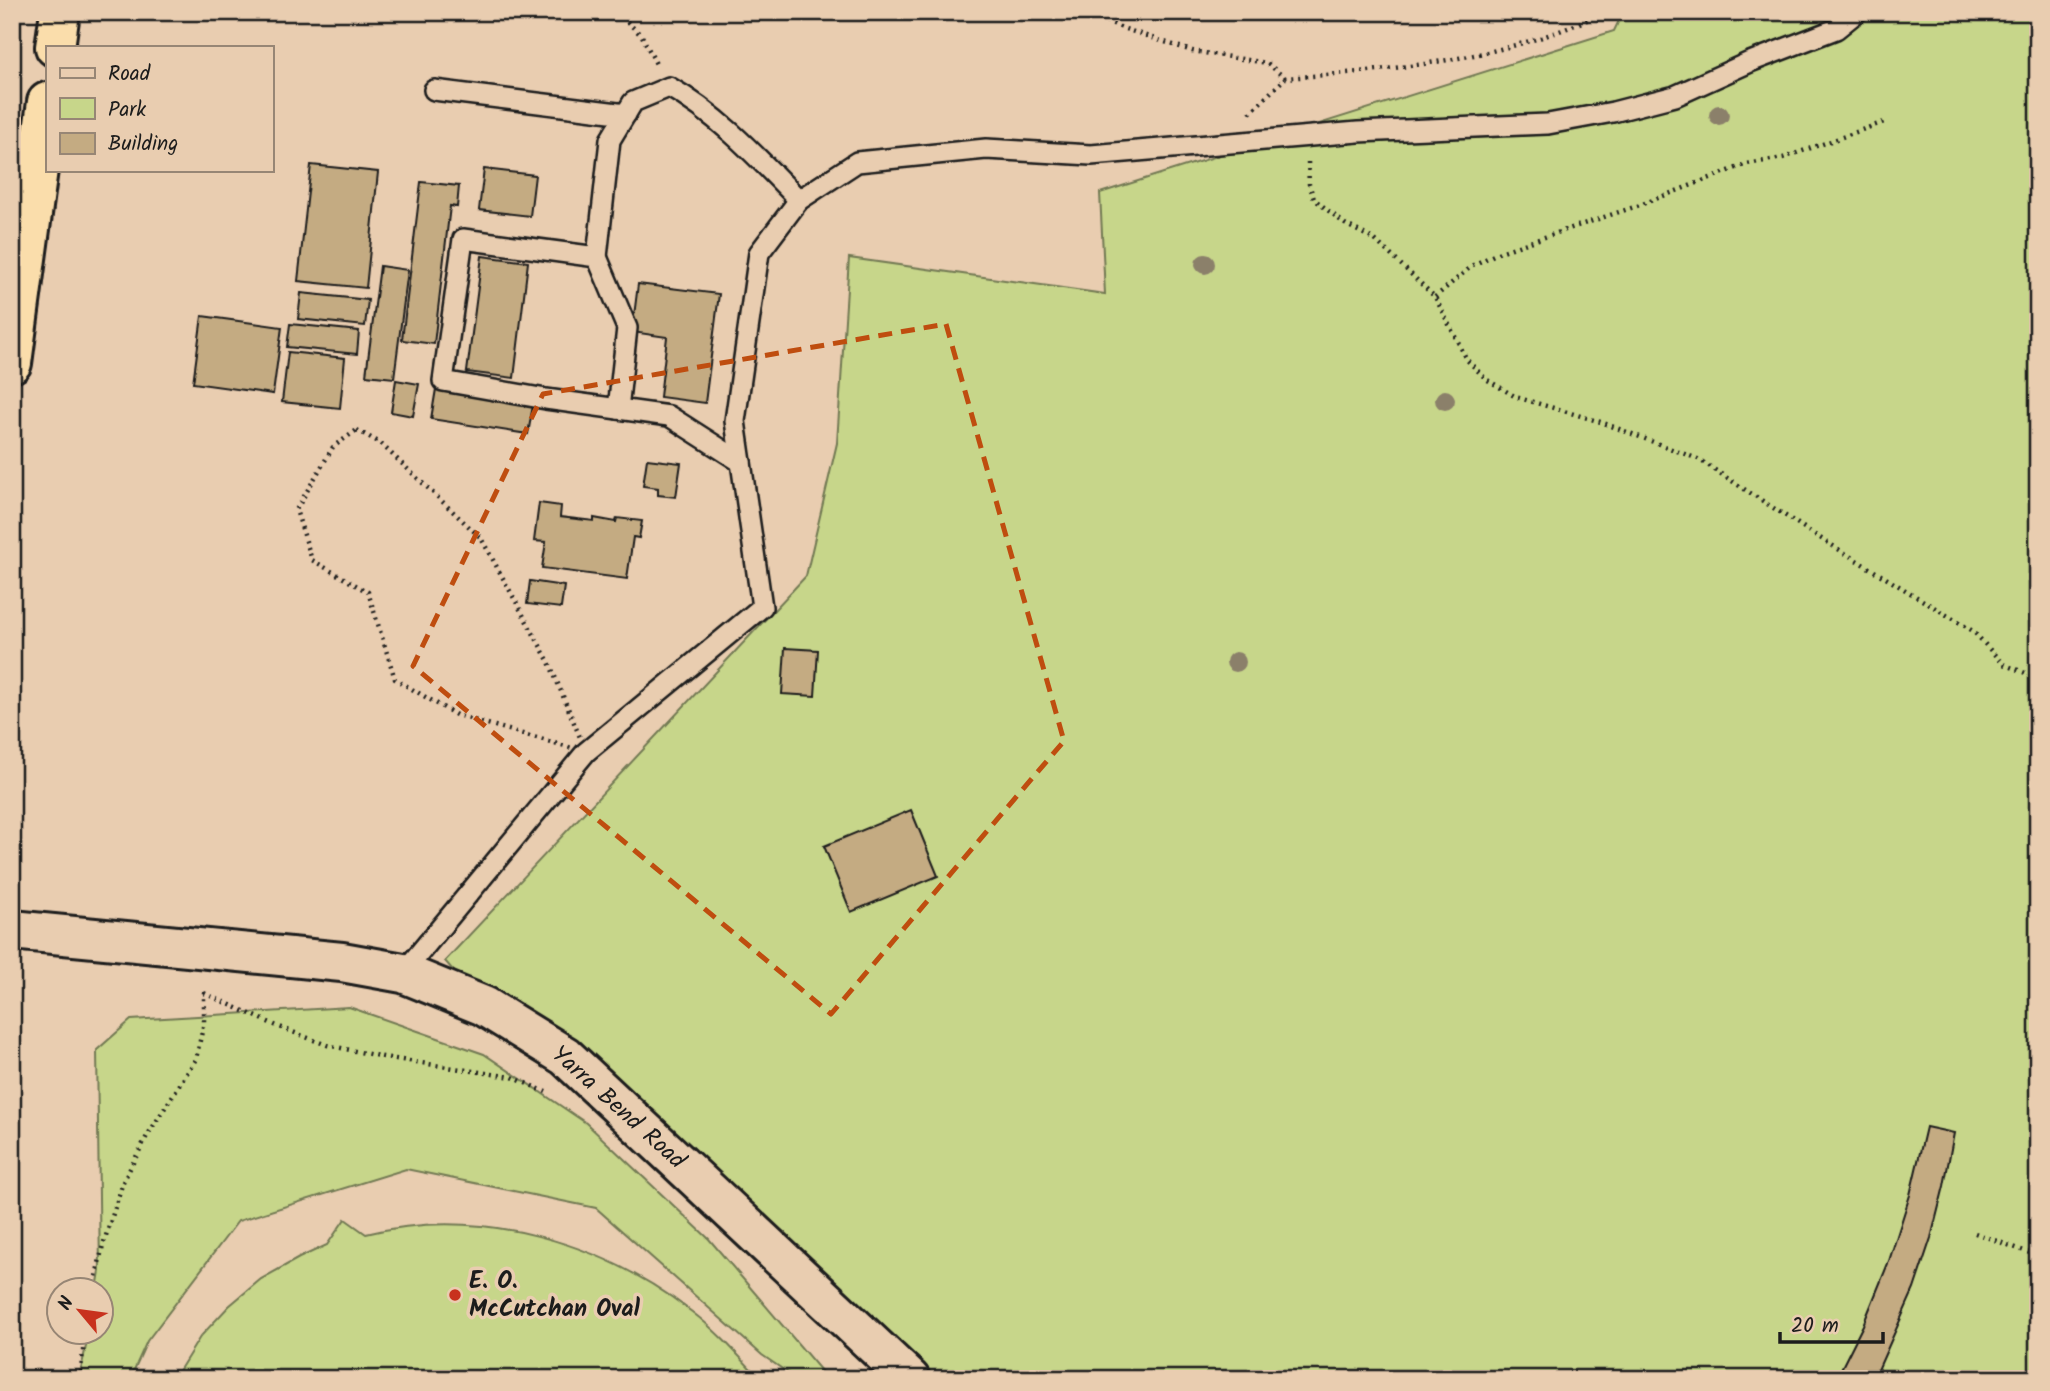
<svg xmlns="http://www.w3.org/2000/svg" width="2050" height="1391" viewBox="0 0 2050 1391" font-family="Kalam,sans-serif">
<rect width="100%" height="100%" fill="#e9cdb0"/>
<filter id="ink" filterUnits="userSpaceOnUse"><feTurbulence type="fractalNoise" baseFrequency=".0143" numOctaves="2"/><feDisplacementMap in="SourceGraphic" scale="14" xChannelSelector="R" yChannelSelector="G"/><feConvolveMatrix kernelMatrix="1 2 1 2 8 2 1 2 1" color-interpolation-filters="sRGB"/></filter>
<g filter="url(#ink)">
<g fill="#c7d68a" stroke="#727953" stroke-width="2">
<path d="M1623 12H2038V1379H910L484 1006 445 961 806 576 837 443 849 258 1105 294 1100 193 1614 31Z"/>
<path d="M349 1007 484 1054 586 1123 709 1239 828 1379H797L762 1355 596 1208 406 1169 238 1221 147 1341 130 1379H79L89 1332H102V1290L97 1289 100 1271 97 1050 131 1020Z"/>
<path d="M345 1219 366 1234C479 1206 601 1241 692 1312 717 1331 738 1355 760 1379H174L200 1337 229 1306 261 1279 299 1258 327 1245Z"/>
</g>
<g fill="#c4ab82" stroke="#1c1c1c" stroke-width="2">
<path d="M311 165 378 172 366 288 298 281Z"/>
<path d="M484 169 535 175 530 216 479 210Z"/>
<path d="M421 182 459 186 457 207 450 206 434 344 402 340Z"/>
<path d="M482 256 528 262 514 378 467 372Z"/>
<path d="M380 266 408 270 394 378 366 375Z"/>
<path d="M638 284 719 294 705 403 660 397 667 337 632 332Z"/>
<path d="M301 293 368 300 365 326 298 319Z"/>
<path d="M202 316 282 327 273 394 193 383Z"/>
<path d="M290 324 359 331 357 354 287 347Z"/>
<path d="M288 352 345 358 340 408 282 402Z"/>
<path d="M396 380 419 384 413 416 391 412Z"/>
<path d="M436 389 533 405 528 434 431 419Z"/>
<path d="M647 459 681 463 676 497 658 495V488L643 486Z"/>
<path d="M539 503 561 506 560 517 594 521V518L616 522 617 518 642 521 639 538 633 537 627 579 542 568 546 542 534 541Z"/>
<path d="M530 581 564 586 561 608 527 604Z"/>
<path d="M785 648 818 650 815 696 782 694Z"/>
<path d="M911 810 938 876 851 912 824 846Z"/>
<path d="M1926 1127 1954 1133 1944 1186 1931 1238 1914 1289 1874 1379H1836L1863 1325 1889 1261 1910 1195Z"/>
</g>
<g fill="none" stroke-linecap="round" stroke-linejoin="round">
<g stroke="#1c1c1c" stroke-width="24">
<g id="lane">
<path d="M434 90 626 114"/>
<path d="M597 257 627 328 618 409"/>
<path d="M741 462 669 416 546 399 443 381 463 239 597 257 610 140 633 102 669 87C719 115 759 159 799 200"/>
<path d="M403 973 586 752 762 607 735 421 759 253 799 200 857 162 986 149 1091 155 1358 132 1548 124 1613 112 1675 96 1750 62 1836 29 1857 12"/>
</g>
</g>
<g stroke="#1c1c1c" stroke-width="44">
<path id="secondary" d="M12 930 342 962 403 973 484 1006 565 1056 910 1379"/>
</g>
<g stroke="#1c1c1c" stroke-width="44">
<g id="highway">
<path d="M55 47 60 12"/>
<path d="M12 363 47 102"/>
</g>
</g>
<g stroke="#1c1c1c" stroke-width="4.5" stroke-dasharray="2 5" stroke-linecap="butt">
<path d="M617 12 642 36 656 64"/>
<path d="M1087 12 1122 28 1192 51 1267 63 1285 78"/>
<path d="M1250 113 1285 78C1386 71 1512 59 1603 12"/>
<path d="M1308 162 1309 184 1314 199 1345 224 1375 240 1435 297 1467 360 1486 379 1516 397 1601 422 1698 459 1815 535 1973 631 2003 664 2038 678"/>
<path d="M1435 297 1473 265 1500 252 1640 205 1747 164 1783 158 1887 121"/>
<path d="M357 430 380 443 481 538 549 662 586 752 456 715 395 679 368 592 312 560 296 510 333 447Z"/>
<path d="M204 993 277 1026 327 1045 383 1057 512 1077 546 1092"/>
<path d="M1975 1233 2038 1256"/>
<path d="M93 1290 103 1245 123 1182 147 1136 196 1059 204 1022V992"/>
<path d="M80 1379 85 1332"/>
</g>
<use href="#lane" stroke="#e9cdb0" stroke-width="19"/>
<use href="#secondary" stroke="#e9cdb0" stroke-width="38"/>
<use href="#highway" stroke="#faddab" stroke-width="38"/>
</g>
<g fill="#8b806b">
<circle cx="1719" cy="115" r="10"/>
<circle cx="1205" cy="264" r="10"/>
<circle cx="1445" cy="400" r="10"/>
<circle cx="1236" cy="662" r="10"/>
</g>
</g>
<path fill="none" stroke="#bf4d0f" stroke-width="5" stroke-dasharray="14 9" stroke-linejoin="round" d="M946 324 1064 741 831 1014 413 666 543 394Z"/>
<circle fill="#c8321e" stroke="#e9cdb0" stroke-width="2.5" cx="455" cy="1295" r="7"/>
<g text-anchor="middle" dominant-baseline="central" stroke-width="7" stroke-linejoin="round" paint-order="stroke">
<g font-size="24" fill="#1c1c1c" stroke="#e9cdb0">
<text transform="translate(618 1108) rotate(42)">Yarra Bend Road</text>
</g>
<g font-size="24" font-weight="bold" fill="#1c1c1c" stroke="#e9cdb0" text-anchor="start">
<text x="469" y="1281">E. O.<tspan x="469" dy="28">McCutchan Oval</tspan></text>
</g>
</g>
<rect width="2050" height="1391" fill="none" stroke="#e9cdb0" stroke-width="42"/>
<rect x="21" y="21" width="2008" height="1349" fill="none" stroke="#1c1c1c" stroke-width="2.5" filter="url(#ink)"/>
<rect x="46" y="46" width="228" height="126" fill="#e9cdb0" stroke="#978675" stroke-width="2"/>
<rect x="60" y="68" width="35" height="10" fill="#e9cdb0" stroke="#978675" stroke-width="2"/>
<text x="108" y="80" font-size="21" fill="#1c1c1c">Road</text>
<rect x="60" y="98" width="35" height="21" fill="#c7d68a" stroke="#978675" stroke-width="2"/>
<text x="108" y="116" font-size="21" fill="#1c1c1c">Park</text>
<rect x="60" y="133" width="35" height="21" fill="#c4ab82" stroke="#978675" stroke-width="2"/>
<text x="108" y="150" font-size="21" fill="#1c1c1c">Building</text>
<g transform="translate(80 1311) rotate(299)"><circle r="33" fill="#e9cdb0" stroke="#978675" stroke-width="2"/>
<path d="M0-5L12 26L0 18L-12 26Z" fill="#c8321e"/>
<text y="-10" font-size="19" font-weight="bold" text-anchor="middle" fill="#1c1c1c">N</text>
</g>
<path d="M1780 1332v10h103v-10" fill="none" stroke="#1c1c1c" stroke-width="3.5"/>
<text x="1791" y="1332" font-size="21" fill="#1c1c1c" stroke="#e9cdb0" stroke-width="5" paint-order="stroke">20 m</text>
</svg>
